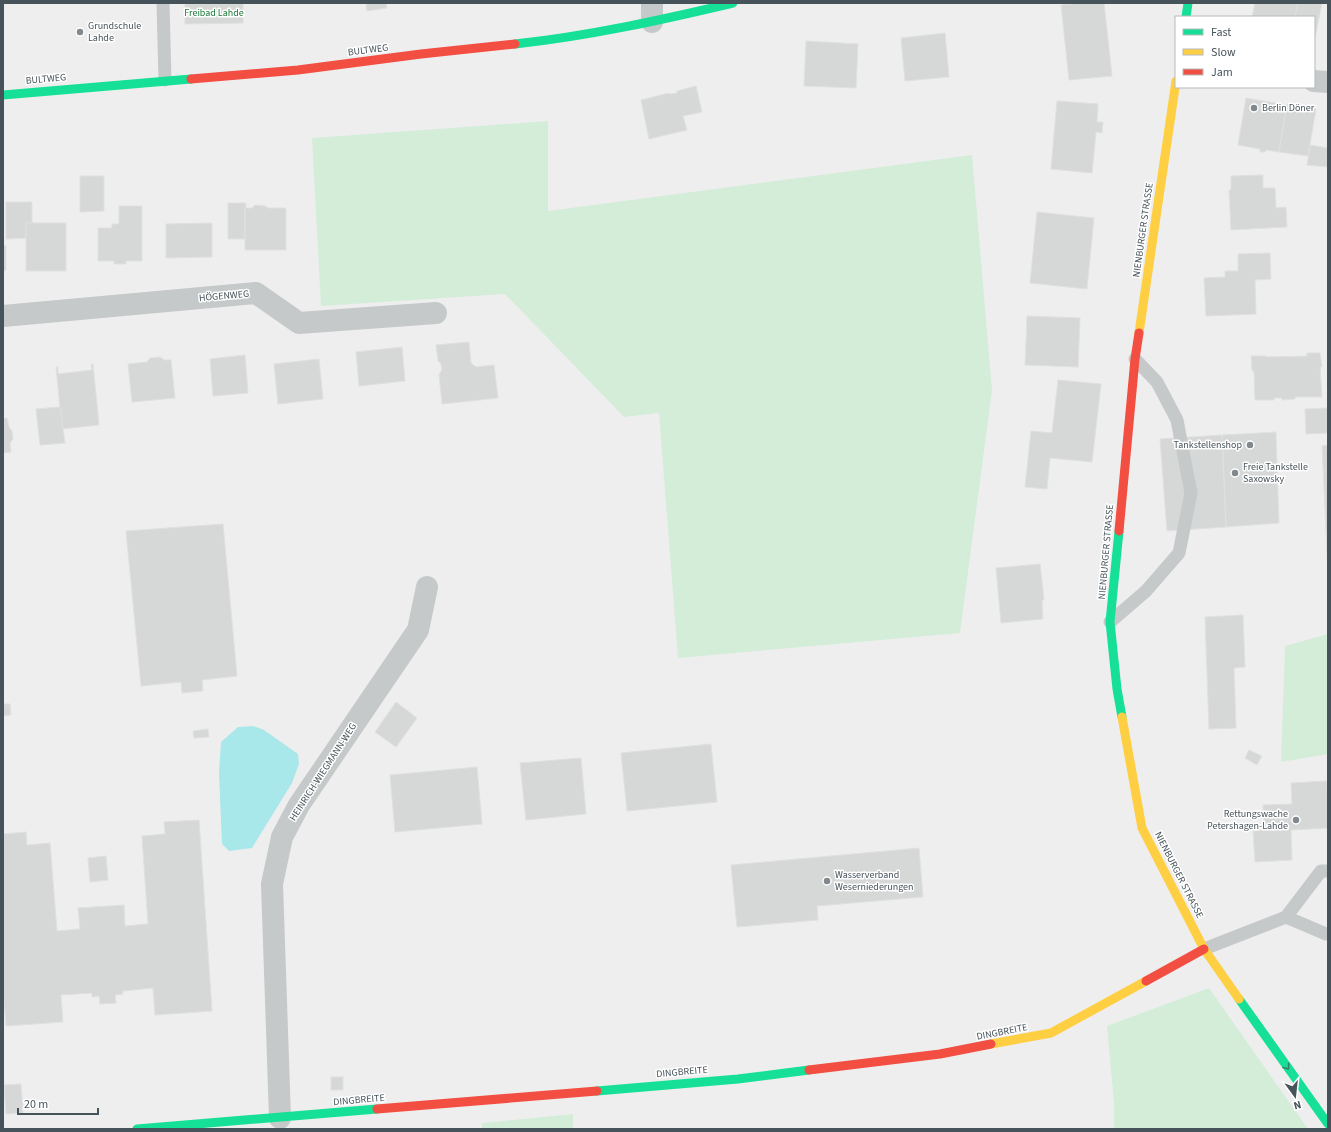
<svg xmlns="http://www.w3.org/2000/svg" width="1331" height="1132" viewBox="0 0 1331 1132" font-family="'Source Sans 3',sans-serif">
<rect width="100%" height="100%" fill="#efeeee"/>
<g fill="#d3edd9">
<path d="M548 121V211L972 155 992 390 960 633 678 658 659 413 624 417 505 294 321 306 312 138Z"/>
<path d="M1328 634V754L1281 762 1285 646Z"/>
<path d="M1209 988 1308 1129H1114V1103L1107 1026Z"/>
<path d="M573 1114V1129H482V1123Z"/>
</g>
<path fill="#a8e7ea" d="M253 726 264 730 298 754 299 764 292 783 252 848 229 851 222 844 219 773 221 742 238 727Z"/>
<g fill="#d6d7d7" stroke="#e0e0e1">
<path d="M185 3H243V23L185 24Z"/>
<path d="M366 3H386L387 8 367 11Z"/>
<path d="M1080 3H1104L1112 76 1069 80 1061 5Z"/>
<path d="M1255 3H1298L1295 17H1252Z"/>
<path d="M1298 3H1322L1315 38 1314 37V17H1295Z"/>
<path d="M945 33 949 77 905 81 901 38Z"/>
<path d="M806 41 858 44 856 88 804 86Z"/>
<path d="M696 86 702 112 683 116 687 130 649 139 641 100 669 93V94L677 93V91Z"/>
<path d="M1246 98 1287 105 1279 152 1266 150 1265 152H1260V149L1238 145Z"/>
<path d="M1057 101 1098 104 1097 122H1103L1102 133 1096 132 1092 173 1051 169Z"/>
<path d="M1287 105 1316 109 1308 156 1279 152Z"/>
<path d="M1310 145 1328 148V167L1307 165Z"/>
<path d="M1263 175V188H1275L1276 208 1286 207 1287 227 1231 230 1229 190H1231V176Z"/>
<path d="M80 176H104V211L80 212Z"/>
<path d="M6 202H32V223H26V238L6 239Z"/>
<path d="M228 203H246V208H245V239H228Z"/>
<path d="M255 205 265 206 268 208H286V250H245V208H252Z"/>
<path d="M119 206H142V261H126V264H114V261H98V228H112V224H119Z"/>
<path d="M1037 212 1094 218 1087 289 1030 283Z"/>
<rect x="26" y="223" width="40" height="48"/>
<path d="M212 223V257L166 258V224Z"/>
<path d="M3 245 6 246V270L3 271Z"/>
<path d="M1270 253 1271 279 1255 280 1256 314 1206 316 1204 278 1225 277V271H1238V254Z"/>
<path d="M1027 316 1080 318 1078 367 1025 365Z"/>
<path d="M469 342 471 363 476 367 494 365 498 398 442 404 439 374 442 370 441 364 438 361 436 345Z"/>
<path d="M402 347 405 381 359 386 356 352Z"/>
<path d="M1307 353H1320L1322 367H1320L1322 397H1295V399L1282 400V398H1274V400H1255L1254 371H1252L1251 356H1266V357L1307 356Z"/>
<path d="M245 355 248 393 213 396 210 359Z"/>
<path d="M160 357 164 360H171L175 398 132 402 128 364 147 362 150 358Z"/>
<path d="M319 359 323 399 278 404 274 364Z"/>
<path d="M91 364H93L99 425 62 429 56 367H58V374L92 370Z"/>
<path d="M1058 380 1101 384 1092 462 1050 458 1047 489 1025 487 1031 431 1052 433Z"/>
<path d="M60 407 65 443 40 445 36 409Z"/>
<path d="M1328 408V433L1306 434 1305 409Z"/>
<path d="M7 418 9 427 12 431 13 439 10 443 11 452 3 453V419Z"/>
<path d="M1276 432 1279 523 1226 527 1222 435Z"/>
<path d="M1222 435 1226 527 1167 531 1160 439Z"/>
<path d="M1328 445V575L1322 446Z"/>
<path d="M223 524 237 676 202 680 203 691 182 693 181 682 141 686 126 531Z"/>
<path d="M1040 564 1044 600H1042L1043 619 1001 623 996 568Z"/>
<path d="M1243 615 1245 667 1234 668 1236 728 1209 729 1205 617Z"/>
<path d="M396 702 417 718 396 747 375 732Z"/>
<path d="M3 704H10L11 715 3 716Z"/>
<path d="M208 729 209 737 194 738 193 731Z"/>
<path d="M711 744 717 802 627 811 621 753Z"/>
<path d="M1249 750 1262 756 1257 765 1245 758Z"/>
<path d="M581 758 586 814 526 820 520 763Z"/>
<path d="M477 767 482 824 395 832 390 775Z"/>
<path d="M1327 781 1328 828 1291 830 1292 860 1255 862 1253 831 1264 830 1263 805 1292 804 1291 783Z"/>
<path d="M1327 781H1328V810Z"/>
<path d="M199 820 212 1011 155 1015 153 988 123 991V994L115 995 116 1003 100 1004 99 996 92 997V993L61 995 63 1022 6 1026 3 990V834L26 832 27 845 50 843 57 931 80 929 78 908 124 905 125 926 148 924 142 836 165 834 164 822Z"/>
<path d="M919 848 923 897 817 906 818 920 737 927 731 865Z"/>
<path d="M106 856 108 880 90 882 88 858Z"/>
<rect x="331" y="1077" width="12" height="13"/>
<path d="M21 1084 23 1113 6 1114 4 1085Z"/>
</g>
<g fill="none" stroke-linecap="round" stroke-linejoin="round">
<g stroke="#c6c9ca" stroke-width="13">
<path d="M163 3 165 80"/>
<path d="M1110 622 1146 591 1179 553 1191 493 1177 420 1157 382 1135 359"/>
<path d="M1286 917 1326 934H1328"/>
<path d="M1204 949 1286 917 1321 871H1328"/>
</g>
<g stroke="#c6c9ca" stroke-width="22">
<path d="M652 3V22"/>
<path d="M1314 81 1328 82"/>
<path d="M3 316 256 293 299 323 436 313"/>
<path d="M280 1118 272 884 282 837 299 805 418 630 427 587"/>
</g>
<g stroke="#16e098" stroke-width="9">
<path d="M1186 17 1188 3"/>
<path d="M515 44C589 36 661 20 733 3"/>
<path d="M3 95 191 79"/>
<path d="M1119 531 1110 622 1117 689 1122 717"/>
<path d="M1239 999 1328 1124"/>
<path d="M597 1091 738 1079 809 1070"/>
<path d="M137 1129 377 1109"/>
</g>
<g stroke="#ffcf43" stroke-width="9">
<path d="M1139 333 1176 81"/>
<path d="M1122 717 1142 828 1204 949 1239 999"/>
<path d="M991 1044 1051 1033 1146 981"/>
</g>
<g stroke="#f24e42" stroke-width="9">
<path d="M191 79 298 70 421 54 515 44"/>
<path d="M1119 531 1135 359 1139 333"/>
<path d="M1146 981 1204 949"/>
<path d="M809 1070 940 1054 991 1044"/>
<path d="M377 1109 597 1091"/>
</g>
</g>
<defs><path id="oneway-chevron" d="M-2-3.5L2.5 0L-2 3.5" fill="none" stroke-width="1.6" stroke-linecap="round" stroke-linejoin="round"/></defs>
<use stroke="#387d6d" href="#oneway-chevron" transform="translate(1287 1067) rotate(54)"/>
<g fill="#81898e" stroke="#fff" stroke-width="1.5">
<circle cx="80" cy="32" r="4"/>
<circle cx="1254" cy="108" r="4"/>
<circle cx="1250" cy="445" r="4"/>
<circle cx="1235" cy="473" r="4"/>
<circle cx="1296" cy="820" r="4"/>
<circle cx="827" cy="881" r="4"/>
</g>
<g text-anchor="middle" dominant-baseline="central" stroke-width="3" stroke-linejoin="round" paint-order="stroke">
<g font-size="10" fill="#197839" stroke="#fff">
<text x="214" y="13">Freibad Lahde</text>
</g>
<g font-size="10" fill="#46535a" stroke="#fff" text-anchor="start">
<text x="88" y="26">Grundschule<tspan x="88" dy="12">Lahde</tspan></text>
<text x="1262" y="108">Berlin Döner</text>
<text x="1242" y="445" text-anchor="end">Tankstellenshop</text>
<text x="1243" y="467">Freie Tankstelle<tspan x="1243" dy="12">Saxowsky</tspan></text>
<text x="1288" y="814" text-anchor="end">Rettungswache<tspan x="1288" dy="12">Petershagen-Lahde</tspan></text>
<text x="835" y="875">Wasserverband<tspan x="835" dy="12">Weserniederungen</tspan></text>
</g>
<g font-size="10" fill="#46535a" stroke="#fff">
<text transform="translate(368 50) rotate(-7)">BULTWEG</text>
<text transform="translate(46 79) rotate(-5)">BULTWEG</text>
<text transform="translate(1143 230) rotate(-82)">NIENBURGER STRASSE</text>
<text transform="translate(224 296) rotate(-5)">HÖGENWEG</text>
<text transform="translate(1106 552) rotate(-85)">NIENBURGER STRASSE</text>
<text transform="translate(323 772) rotate(-57)">HEINRICH-WIEGMANN-WEG</text>
<text transform="translate(1179 875) rotate(63)">NIENBURGER STRASSE</text>
<text transform="translate(1002 1032) rotate(-11)">DINGBREITE</text>
<text transform="translate(682 1072) rotate(-5)">DINGBREITE</text>
<text transform="translate(359 1100) rotate(-5)">DINGBREITE</text>
</g>
</g>
<rect width="1331" height="1132" fill="none" stroke="#46535a" stroke-width="8"/>
<rect x="1175" y="16" width="140" height="72" fill="#ffffff" stroke="#b5babd"/>
<rect x="1183" y="29" width="20" height="6" fill="#16e098" stroke="#b5babd"/>
<text x="1211" y="36" font-size="12" fill="#46535a">Fast</text>
<rect x="1183" y="49" width="20" height="6" fill="#ffcf43" stroke="#b5babd"/>
<text x="1211" y="56" font-size="12" fill="#46535a">Slow</text>
<rect x="1183" y="69" width="20" height="6" fill="#f24e42" stroke="#b5babd"/>
<text x="1211" y="76" font-size="12" fill="#46535a">Jam</text>
<g transform="translate(1295 1096) rotate(165)" stroke="#ffffff" stroke-width="3" paint-order="stroke">
<path d="M0-3L7 15L0 10L-7 15Z" fill="#46535a"/>
<text y="-6" font-size="11" font-weight="bold" text-anchor="middle" fill="#46535a">N</text>
</g>
<path d="M18 1108v6h80v-6" fill="none" stroke="#46535a" stroke-width="2"/>
<text x="24" y="1108" font-size="12" fill="#46535a" stroke="#ffffff" stroke-width="3" paint-order="stroke">20 m</text>
</svg>
